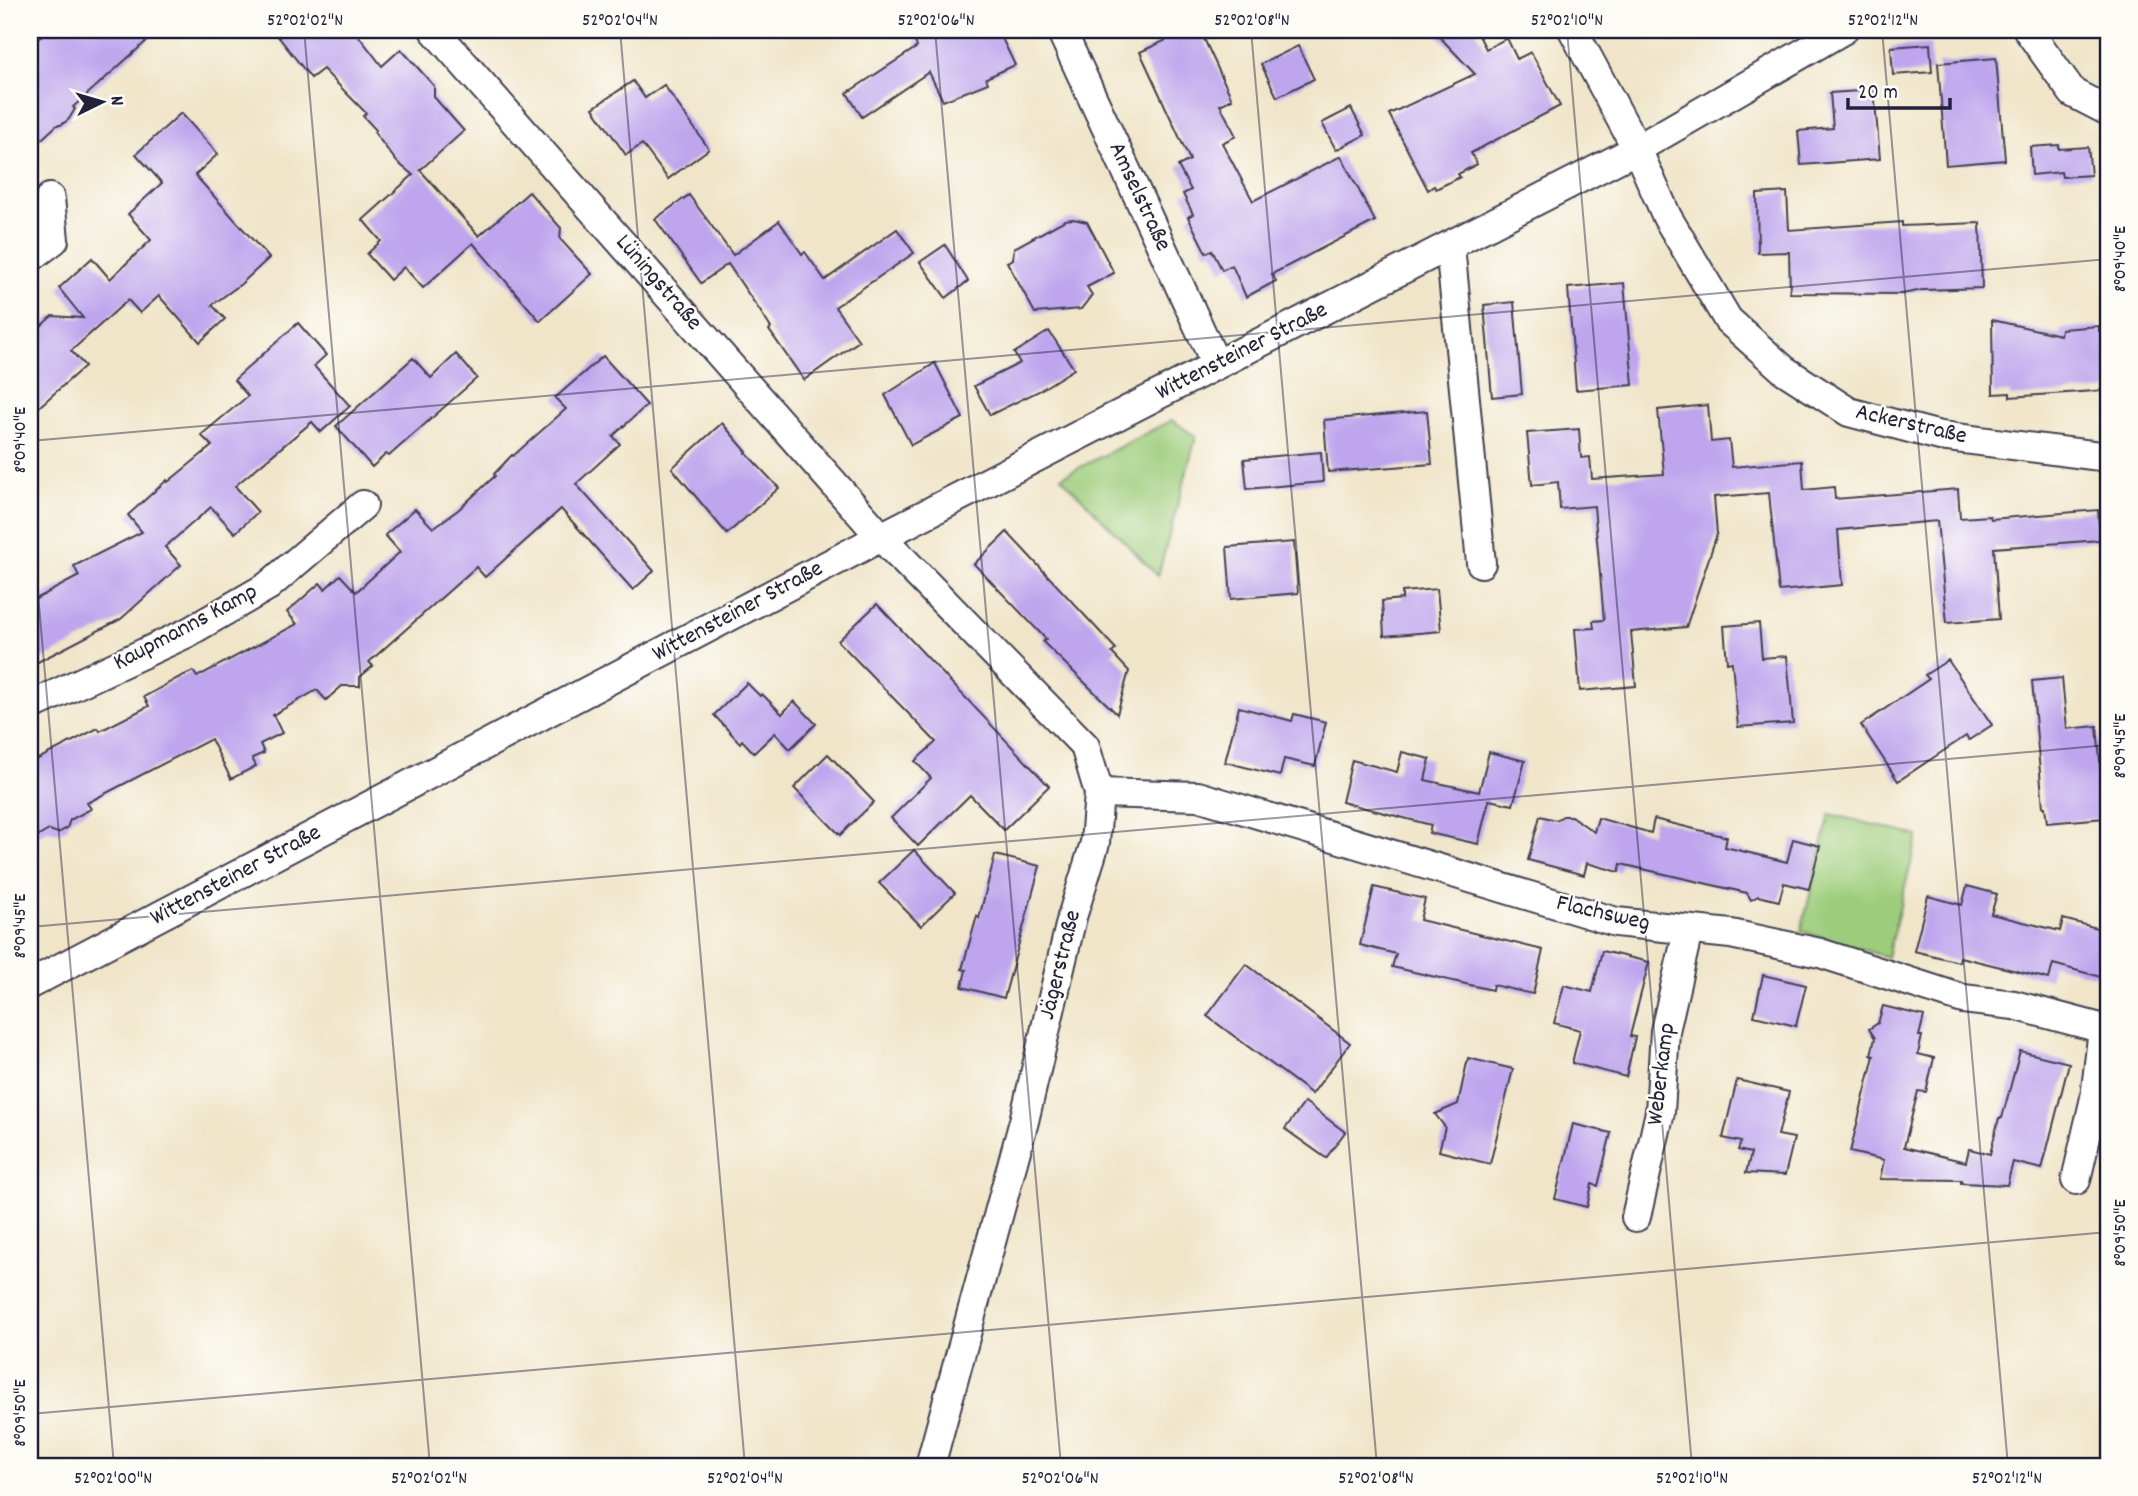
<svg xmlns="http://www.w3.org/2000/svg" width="2138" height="1496" viewBox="0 0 2138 1496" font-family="Dekko,sans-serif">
<rect width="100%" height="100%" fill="#fdfcf7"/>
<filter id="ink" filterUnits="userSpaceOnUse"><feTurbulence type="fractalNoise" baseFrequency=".0143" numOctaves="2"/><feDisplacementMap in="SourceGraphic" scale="14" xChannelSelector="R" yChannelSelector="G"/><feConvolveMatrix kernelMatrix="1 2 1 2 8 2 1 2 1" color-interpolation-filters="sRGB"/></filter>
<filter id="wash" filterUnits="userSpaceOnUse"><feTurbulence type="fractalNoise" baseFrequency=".00686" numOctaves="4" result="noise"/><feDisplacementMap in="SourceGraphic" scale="28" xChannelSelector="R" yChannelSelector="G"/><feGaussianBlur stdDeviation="1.57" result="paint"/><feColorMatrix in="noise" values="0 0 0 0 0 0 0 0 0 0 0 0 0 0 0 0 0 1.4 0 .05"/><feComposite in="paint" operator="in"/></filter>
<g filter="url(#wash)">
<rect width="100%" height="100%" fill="#f0e5c9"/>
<g fill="#9dcd7c" stroke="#60785c" stroke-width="2">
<path d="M1172 420 1196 437 1158 576 1061 477Z"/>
<path d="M1830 814 1918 836 1887 957 1801 931Z"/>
</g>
<g id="blocks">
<g fill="#bea5ed">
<path d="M48 30H159L73 107 75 109 69 119 61 125H57L30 150V46Z"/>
<path d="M273 30H354L382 66 401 49 434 86V97L464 131 420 170 479 236 529 192 561 228 560 239 592 274 540 321 473 243 423 288 404 267 390 280 367 254 381 241 363 220 413 175 397 162 374 132 376 130 363 116 366 113 323 69 311 78Z"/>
<path d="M935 30H998L1015 65 986 78 988 83 943 101 929 72 862 117 847 93 917 47 914 39Z"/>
<path d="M1188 30H1200L1232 99 1220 105 1236 136 1222 143 1253 201 1341 156 1375 221 1272 274 1276 281 1246 297 1232 265 1222 270 1212 250 1206 253 1188 217 1193 214 1183 194 1191 190 1178 166 1190 160 1140 52Z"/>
<path d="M1433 30H1476L1486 49 1507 38 1517 59 1531 52 1560 106 1471 153 1477 164 1458 174 1460 177 1436 189 1434 186 1428 190 1389 114 1475 74Z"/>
<path d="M1930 44 1932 72 1893 75 1891 47Z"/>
<path d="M1298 46 1314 79 1277 97 1261 64Z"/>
<path d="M1996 58 2005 160 1946 165 1938 63Z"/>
<path d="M633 81 645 98 664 85 709 149 668 179 642 144 626 155 593 108Z"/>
<path d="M1874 90 1880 159 1801 165 1798 131 1833 128 1830 93Z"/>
<path d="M1351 108 1365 135 1336 150 1322 123Z"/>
<path d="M181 113 218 154 195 175 269 258 241 284 212 305 225 319 200 342 159 296 140 313 128 300 71 351 85 366 30 415V336L52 316 83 318 59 288 92 258 110 279 151 240 128 214 162 183 136 154Z"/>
<path d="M2059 145V149L2088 147 2091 175 2062 177 2061 172 2032 175 2030 147Z"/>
<path d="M1787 192 1789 230 1902 222V226L1980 223 1982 288 1923 290 1902 294 1790 293 1789 252 1758 253 1757 194Z"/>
<path d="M689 195 733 255 779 221 802 254 805 252 825 280 897 229 914 253 835 307 859 341 804 380 769 330 771 328 762 314 728 264 701 283 655 219Z"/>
<path d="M1073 219 1087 222 1114 273 1087 287 1092 295 1081 309 1035 313 1007 262 1013 259 1014 248 1065 220Z"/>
<path d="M945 245 968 281 946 298 920 262Z"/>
<path d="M1624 283 1633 385 1576 390 1568 288Z"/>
<path d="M1514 302 1522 394 1492 397 1484 305Z"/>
<path d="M1992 320 2060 335 2061 329 2099 326V331L2108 330V390L2010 397V393L1993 394Z"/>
<path d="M298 323 326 355 314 366 350 406 321 432 312 422 235 486 258 512 235 533 211 507 165 547 181 565 121 619 30 666V602L79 576 74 566 142 532 128 515 167 480 168 482 212 446 201 435 248 396 234 380Z"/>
<path d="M1049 331 1074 369 1039 391 990 415 974 386 1020 363 1014 353Z"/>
<path d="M456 354 477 378 389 456 386 454 372 467 336 426 413 358 431 378Z"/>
<path d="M603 356 647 405 613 436 620 444 576 484 654 571 633 590 561 509 485 577 476 567 369 662 373 666 360 677V686H342L326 700 317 690 273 715 282 733 260 744 264 753 252 758 256 766 231 779 211 739 87 803 91 809 70 820 67 828 58 833 49 830 30 841V763L98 728 100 731 149 706 144 697 178 678 193 671 197 677 297 624 287 612 320 583 325 589 340 575 356 592 400 552 385 535 415 509 433 528 458 510 495 476 494 474 512 455 513 456 566 409 555 398Z"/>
<path d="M935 363 963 418 911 445 885 395Z"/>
<path d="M1708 405 1711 442 1729 440 1732 467 1802 461 1804 490 1834 487 1835 499 1958 489 1960 518 1990 516 1991 519 2098 510 2100 540 1994 548 1999 619 1947 623 1937 521 1838 530 1842 585 1779 591 1769 493 1714 497 1717 534 1686 627 1631 632 1636 686 1580 691 1575 629 1594 628 1593 621 1604 620 1594 506 1560 509 1558 482 1532 485 1527 433 1579 429 1581 458 1590 457 1592 479 1664 474 1658 410Z"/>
<path d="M1427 411 1432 464 1328 472 1324 420Z"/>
<path d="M722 423 747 452 746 453 779 488 727 534 672 468Z"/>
<path d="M1321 452 1323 482 1247 489 1244 459Z"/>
<path d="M1007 532 1116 649 1112 653 1129 671 1117 714 1043 642 1046 639 974 564Z"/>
<path d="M1294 542 1298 593 1231 599 1227 547Z"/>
<path d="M1437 589 1441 631 1384 636 1382 601 1402 599V592Z"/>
<path d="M877 604 1049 786 1004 830 970 795 918 846 891 818 931 778 915 761 936 742 838 641Z"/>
<path d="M1759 623 1762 658 1787 656 1793 723 1738 727 1732 662 1727 663 1724 626Z"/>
<path d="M1948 660 1992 725 1969 740 1966 736 1898 781 1861 725 1929 679 1925 675Z"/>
<path d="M2062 678 2067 729 2097 726 2105 818 2047 823 2045 807H2043L2032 681Z"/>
<path d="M747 683 760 696 762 694 782 714 794 701 816 724 790 749 775 733 754 753 742 740 740 743 714 715Z"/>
<path d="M1239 707 1292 721 1294 714 1326 722 1315 766 1284 759 1280 776 1225 762Z"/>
<path d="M1402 752 1430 759 1425 780 1479 792 1489 752 1525 761 1513 805 1489 800 1478 844 1429 833 1431 825 1342 802 1352 760 1397 772Z"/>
<path d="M828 754 874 802 840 835 794 788Z"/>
<path d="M1540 816 1556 820 1563 816H1571L1594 832 1598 818 1651 833 1654 819 1727 837 1725 847 1787 862 1793 839 1820 846 1809 889 1784 883 1779 901 1758 896 1751 900 1747 893 1621 864 1619 872 1587 863 1584 875 1528 860Z"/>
<path d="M914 850 955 893 921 926 879 883Z"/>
<path d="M995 855 1040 866 1004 998 962 987 966 970 962 969 977 916 979 918Z"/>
<path d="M1967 886 1997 894 1991 914 2060 931 2063 919 2108 931V979L2053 964 2049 979 1960 957 1959 962 1914 951 1928 896 1962 905Z"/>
<path d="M1374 887 1425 899 1420 920 1543 950 1533 994 1493 985 1492 990 1392 967 1396 954 1360 945Z"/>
<path d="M1602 951 1649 962 1630 1036 1635 1037 1626 1077 1572 1063 1580 1030 1554 1023 1564 985 1592 992Z"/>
<path d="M1246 964 1350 1043 1312 1094 1207 1016Z"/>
<path d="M1763 975 1806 985 1796 1026 1754 1016Z"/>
<path d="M1883 1006 1924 1016 1919 1036H1922L1918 1054 1934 1058 1926 1092 1918 1091 1904 1147 1966 1162 1969 1149 1990 1154 1999 1118H2002L2020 1051 2069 1063 2042 1169 2013 1162 2007 1185 1961 1183V1180L1880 1179 1884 1160 1850 1152 1874 1056 1871 1055 1875 1038 1869 1029 1878 1023Z"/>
<path d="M1468 1058 1513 1069 1490 1164 1439 1151 1445 1127 1435 1114 1458 1104Z"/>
<path d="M1737 1080 1789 1092 1778 1135 1794 1138 1785 1175 1746 1173 1751 1153 1738 1150 1741 1142 1723 1138Z"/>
<path d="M1305 1102 1345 1132 1326 1158 1285 1129Z"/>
<path d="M1573 1124 1611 1133 1598 1186 1592 1184 1587 1207 1555 1199Z"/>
</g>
</g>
</g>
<g filter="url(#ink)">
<use href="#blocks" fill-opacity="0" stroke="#413f50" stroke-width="2"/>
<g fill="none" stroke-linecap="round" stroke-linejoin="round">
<g stroke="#413f50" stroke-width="32">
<g id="street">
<path d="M434 30 881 537 1085 746 1099 793 1095 843 1072 917 1024 1121 930 1466"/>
<path d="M1061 30 1216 364"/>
<path d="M1573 30 1637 149 1667 217 1728 320 1784 370 1849 412 1940 436 2108 457"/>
<path d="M2028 30 2073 93 2108 111"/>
<path d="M1450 246 1481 563"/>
<path d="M30 258 54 240 50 198"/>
<path d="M30 706 187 633 268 586 363 505"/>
<path d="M1099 793 1198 796 1616 922 1731 934 1820 953 1963 999 2014 1005 2108 1030"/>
<path d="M30 984 881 537 1637 149 1843 30"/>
<path d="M2076 1180 2095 1098 2103 1029"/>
<path d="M1636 1217 1660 1112 1665 1031 1688 931"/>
</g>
</g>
<use href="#street" stroke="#fff" stroke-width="28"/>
</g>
</g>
<path fill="none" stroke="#22223b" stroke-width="2" stroke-opacity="0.45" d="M304 30 430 1466M620 30 745 1466M935 30 1061 1466M1251 30 1377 1466M1567 30 1692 1466M1882 30 2008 1466M30 441 2108 259M30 502 114 1466M30 927 2108 745M30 1414 2108 1232"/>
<g text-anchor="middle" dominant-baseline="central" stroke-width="5" stroke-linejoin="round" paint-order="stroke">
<g font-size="24" fill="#22223b" stroke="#fdfcf7">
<text transform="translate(1139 197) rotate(65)">Amselstraße</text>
<text transform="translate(658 283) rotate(49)">Lüningstraße</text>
<text transform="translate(1242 352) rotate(-27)">Wittensteiner Straße</text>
<text transform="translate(1911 425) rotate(13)">Ackerstraße</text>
<text transform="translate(738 612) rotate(-28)">Wittensteiner Straße</text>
<text transform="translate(186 628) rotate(-28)">Kaupmanns Kamp</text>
<text transform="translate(236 876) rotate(-28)">Wittensteiner Straße</text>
<text transform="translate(1603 914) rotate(13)">Flachsweg</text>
<text transform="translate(1061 965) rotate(-76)">Jägerstraße</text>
<text transform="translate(1662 1074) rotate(-83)">Weberkamp</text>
</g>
</g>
<rect width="2138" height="1496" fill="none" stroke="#fdfcf7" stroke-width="77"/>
<g transform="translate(102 102) rotate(85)" stroke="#fdfcf7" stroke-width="5" paint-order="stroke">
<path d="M0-5L12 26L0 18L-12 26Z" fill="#22223b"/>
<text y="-10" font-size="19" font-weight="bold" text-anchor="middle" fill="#22223b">N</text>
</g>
<path d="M1848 98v10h102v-10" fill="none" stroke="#22223b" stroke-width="3.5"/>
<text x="1858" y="98" font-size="21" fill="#22223b" stroke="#fdfcf7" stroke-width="5" paint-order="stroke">20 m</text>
<rect x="38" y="38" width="2062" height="1420" fill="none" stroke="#22223b" stroke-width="2.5"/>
<g font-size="18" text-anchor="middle" fill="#22223b">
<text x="305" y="25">52°02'02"N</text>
<text x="620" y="25">52°02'04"N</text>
<text x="936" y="25">52°02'06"N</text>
<text x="1252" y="25">52°02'08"N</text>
<text x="1567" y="25">52°02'10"N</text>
<text x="1883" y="25">52°02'12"N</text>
<text transform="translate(2119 259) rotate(-90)" y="6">8°09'40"E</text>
<text transform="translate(19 440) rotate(-90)" y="6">8°09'40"E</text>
<text transform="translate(2119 746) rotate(-90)" y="6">8°09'45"E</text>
<text transform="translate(19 926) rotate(-90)" y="6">8°09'45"E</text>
<text transform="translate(2119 1233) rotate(-90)" y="6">8°09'50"E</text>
<text transform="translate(19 1413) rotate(-90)" y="6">8°09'50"E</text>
<text x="113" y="1483">52°02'00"N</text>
<text x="429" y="1483">52°02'02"N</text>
<text x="745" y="1483">52°02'04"N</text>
<text x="1060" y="1483">52°02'06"N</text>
<text x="1376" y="1483">52°02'08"N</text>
<text x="1692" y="1483">52°02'10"N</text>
<text x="2007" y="1483">52°02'12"N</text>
</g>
</svg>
